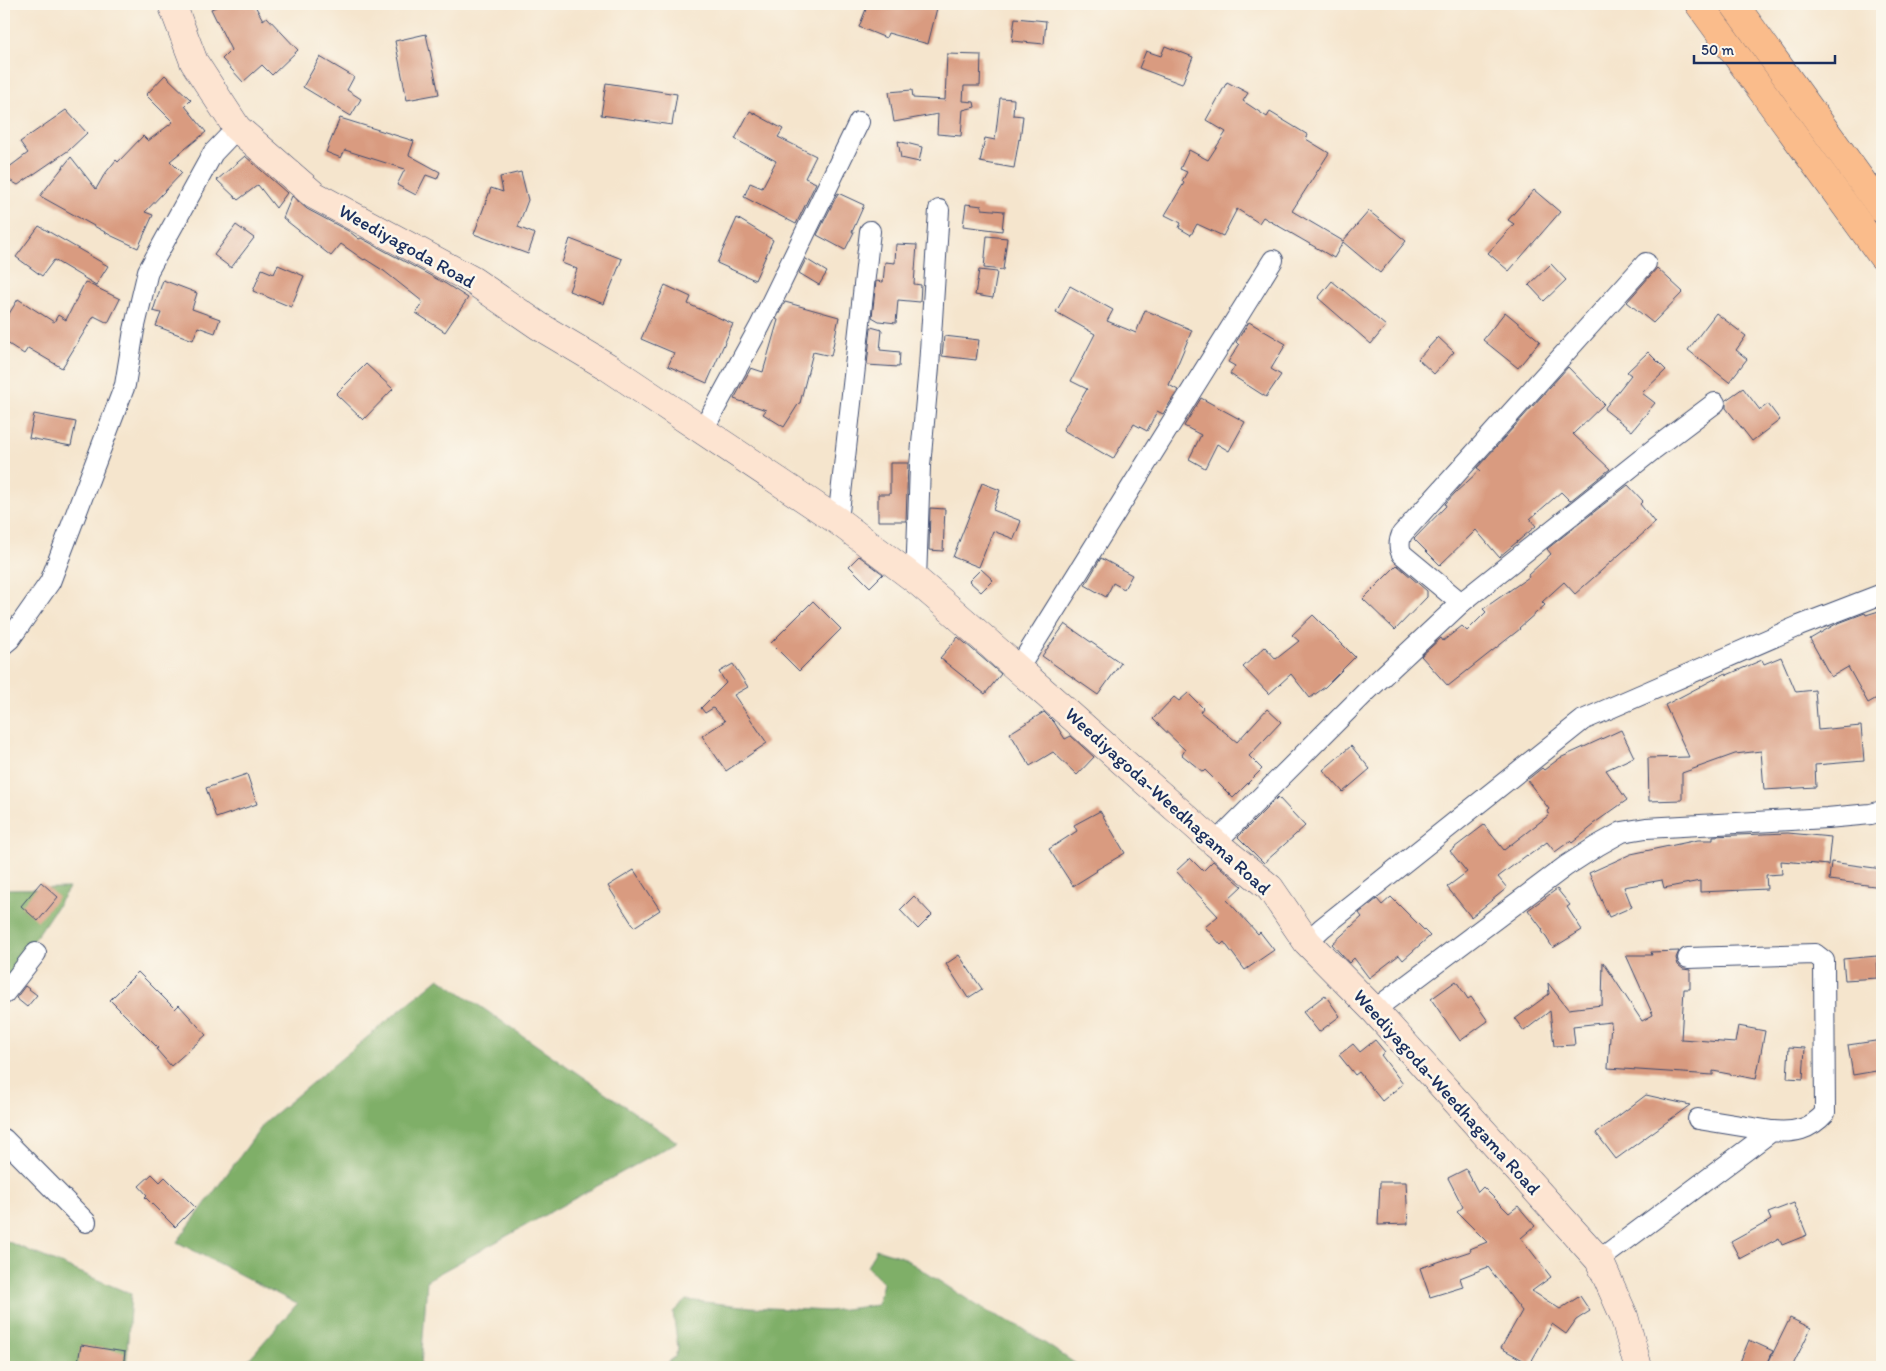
<svg xmlns="http://www.w3.org/2000/svg" width="1886" height="1371" viewBox="0 0 1886 1371" font-family="Itim,sans-serif">
<rect width="100%" height="100%" fill="#fbf7ec"/>
<filter id="ink" filterUnits="userSpaceOnUse"><feTurbulence type="fractalNoise" baseFrequency=".02" numOctaves="2"/><feDisplacementMap in="SourceGraphic" scale="10" xChannelSelector="R" yChannelSelector="G"/><feConvolveMatrix kernelMatrix="1 2 1 2 8 2 1 2 1" color-interpolation-filters="sRGB"/></filter>
<filter id="wash" filterUnits="userSpaceOnUse"><feTurbulence type="fractalNoise" baseFrequency=".0096" numOctaves="4" result="noise"/><feDisplacementMap in="SourceGraphic" scale="20" xChannelSelector="R" yChannelSelector="G"/><feGaussianBlur stdDeviation="1.12" result="paint"/><feColorMatrix in="noise" values="0 0 0 0 0 0 0 0 0 0 0 0 0 0 0 0 0 1.4 0 .05"/><feComposite in="paint" operator="in"/></filter>
<g filter="url(#wash)">
<rect width="100%" height="100%" fill="#f5e5cd"/>
<g fill="#7faf68" stroke="#4d6f63">
<path d="M69 888 4 985V889Z"/>
<path d="M439 978 677 1142 427 1280 421 1367H242L297 1304 177 1242 266 1121Z"/>
<path d="M4 1240 131 1294 126 1367H4Z"/>
<path d="M876 1249 902 1257 984 1310 1019 1326 1079 1366 662 1367 675 1357 678 1348 673 1312 686 1300 751 1307 828 1311 877 1305 883 1283 867 1267Z"/>
</g>
<g id="blocks">
<g fill="#d99b80">
<path d="M223 4H254L263 20 267 17 298 50 272 75 262 65 243 82 222 59 231 50 211 9Z"/>
<path d="M868 4H938L928 44 888 33 886 38 859 27Z"/>
<path d="M1015 18 1046 21 1044 44 1012 41Z"/>
<path d="M426 34 439 94 407 100 395 41Z"/>
<path d="M1165 46 1193 57 1182 84 1139 68 1146 51 1161 56Z"/>
<path d="M947 54 981 55 980 86H964L963 101 974 102 975 107 963 110 961 136 937 134 938 114 894 122 889 92 912 90 913 98 945 100Z"/>
<path d="M320 57 354 77 347 90 361 99 351 116 303 87Z"/>
<path d="M165 75 191 100 185 106 206 132 170 161 182 173 145 212 153 215 138 248 112 236 40 196 71 157 96 189 104 175 116 160 118 162 143 136 148 141 173 122 146 95Z"/>
<path d="M1227 82 1248 93 1243 101 1267 117 1270 112 1308 135 1306 139 1329 153 1292 211 1343 241 1369 211 1406 241 1380 273 1343 242 1334 258 1263 217 1259 223 1237 209 1223 236 1197 224 1191 235 1179 228 1181 223 1165 215 1184 183 1182 181 1187 172 1180 169 1189 150 1208 160 1226 132 1206 120Z"/>
<path d="M606 83 677 94 672 125 601 115Z"/>
<path d="M1000 98 1014 99 1013 115 1023 116 1020 140 1019 139 1014 168 980 162 985 138 995 140Z"/>
<path d="M66 110 87 133 69 150 18 185 4 177V171L28 153 20 142Z"/>
<path d="M750 111 783 129 778 137 816 156 805 178 816 183 796 224 744 197 750 183 762 188 776 161 735 139Z"/>
<path d="M340 118 414 141 409 155 440 172 437 179 426 175 416 195 397 185 405 169 345 150 341 158 326 152Z"/>
<path d="M898 141 922 147 919 162 901 158Z"/>
<path d="M245 156 287 193 276 208 258 185 238 200 217 180Z"/>
<path d="M521 172 528 200 518 227 535 234 528 254 474 234 491 188 503 192 500 177Z"/>
<path d="M1534 190 1560 212 1509 271 1488 253 1514 224 1508 220Z"/>
<path d="M838 193 864 205 852 232H854L845 250 817 235Z"/>
<path d="M292 196 307 209 350 232 359 239 361 238 446 284 468 298 445 332 416 313 423 302 384 271 365 259 364 260 341 244 331 256 283 218Z"/>
<path d="M966 204 982 206V209L1004 211 1002 231 963 226Z"/>
<path d="M737 218 773 240 755 280 717 263Z"/>
<path d="M236 225 254 238 231 268 214 255Z"/>
<path d="M39 226 108 266 96 285 54 260 42 276 16 257Z"/>
<path d="M987 236 1007 238 1003 270 984 268Z"/>
<path d="M570 239 622 259 604 304 569 291 577 269 562 263Z"/>
<path d="M896 244 917 245 914 284 921 285 920 302 898 300 896 323 879 321 872 317 876 281 883 282 885 262 895 263Z"/>
<path d="M806 259 827 272 819 285 799 273Z"/>
<path d="M1551 264 1566 280 1544 301 1529 285Z"/>
<path d="M278 265 304 276 291 307 253 291 262 269 274 274Z"/>
<path d="M1657 268 1683 292 1653 323 1627 302Z"/>
<path d="M979 270 997 272 993 298 975 295Z"/>
<path d="M163 280 197 293 192 309 220 319 215 333 198 327 193 340 156 326 161 313 153 311Z"/>
<path d="M1332 281 1386 326 1371 344 1318 298Z"/>
<path d="M85 282 120 299 108 323 94 316 62 368 28 348 24 354 4 341V322L18 299 54 322 58 315 66 320Z"/>
<path d="M665 285 691 297 688 304 733 324 707 383 668 366 674 353 641 339Z"/>
<path d="M1070 286 1113 310 1107 321 1136 333 1145 310 1192 330 1169 385 1178 390 1163 414 1157 411 1147 431 1134 424 1113 459 1063 430 1087 389 1071 381 1095 334 1056 312Z"/>
<path d="M785 302 839 317 831 356 813 352 800 403H799L784 427 763 414 766 410 734 399 751 368 763 372 778 320 776 319Z"/>
<path d="M1505 312 1540 341 1518 368 1483 340Z"/>
<path d="M1716 313 1746 336 1736 350 1747 359 1729 382 1688 350Z"/>
<path d="M1249 322 1286 344 1271 369 1281 375 1266 397 1230 374 1235 366 1228 362 1239 345 1236 342Z"/>
<path d="M871 327 882 330 880 350 900 352 899 367 867 365Z"/>
<path d="M944 336 979 340 976 360 942 356Z"/>
<path d="M1438 337 1454 352 1434 374 1418 359Z"/>
<path d="M1648 352 1666 370 1642 393 1655 403 1632 431 1604 409 1631 375 1627 372Z"/>
<path d="M366 364 393 389 363 420 336 394Z"/>
<path d="M1568 367 1604 404 1573 434 1610 469 1570 501 1561 492 1530 519 1536 526 1499 557 1476 530 1440 565 1414 539 1446 506 1445 504 1455 493 1480 470 1477 468Z"/>
<path d="M1743 388 1760 410 1768 404 1780 420 1752 441 1726 408V400Z"/>
<path d="M1201 398 1245 422 1229 451 1217 444 1205 468 1189 459 1201 435 1184 426Z"/>
<path d="M34 414 76 422 71 446 29 438Z"/>
<path d="M890 463H908L906 521H878V494H890Z"/>
<path d="M982 483 1000 490 993 510 1021 521 1014 539 993 531 979 567 953 557Z"/>
<path d="M1628 485 1643 501 1640 504 1655 523 1575 594 1564 582 1542 602 1545 605 1519 628 1520 629 1448 686 1421 656 1441 638 1443 641 1462 626 1467 631 1486 612 1483 609 1529 577 1528 575 1551 554 1547 549Z"/>
<path d="M930 508 945 509 943 551 929 550Z"/>
<path d="M859 556 883 574 870 587 849 566Z"/>
<path d="M1101 558 1132 575 1124 589 1113 583 1106 597 1085 585Z"/>
<path d="M1397 565 1427 591V597L1395 630 1363 599Z"/>
<path d="M981 569 993 580 981 592 969 581Z"/>
<path d="M813 601 841 629 799 671 771 643Z"/>
<path d="M1882 610V695L1868 703 1848 667 1831 677 1810 639 1836 624 1865 613 1866 615Z"/>
<path d="M1313 615 1355 657 1325 687 1310 698 1291 674 1269 694 1243 667 1265 647 1276 659 1299 641 1292 635Z"/>
<path d="M1065 624 1121 663 1098 695 1042 656Z"/>
<path d="M958 637 1001 674 985 694 940 658Z"/>
<path d="M1781 657 1796 692 1815 690 1818 730 1861 726 1864 761 1815 765 1816 787 1764 790 1761 751 1735 754 1682 773V800L1649 801 1648 758 1689 757 1665 705 1726 673 1727 675 1762 660 1764 664Z"/>
<path d="M733 664 748 687 734 695 767 743 726 771 702 736 725 721 713 708 705 713 701 708 726 683 719 672Z"/>
<path d="M1188 693 1203 708 1200 712 1237 742 1267 709 1281 722 1249 756 1262 769 1233 798 1205 770 1203 772 1182 755 1185 750 1153 719 1174 697 1179 701Z"/>
<path d="M1044 712 1054 722 1065 739 1071 736 1094 757 1077 775 1053 752 1030 766 1010 733Z"/>
<path d="M1621 730 1634 757 1606 770 1627 800 1593 824 1594 825 1572 843 1570 841 1555 852 1547 842 1528 856 1527 855 1498 877 1507 888 1471 917 1447 887 1467 872 1450 851 1484 825 1504 850 1549 815 1547 811 1549 809 1527 780 1542 768 1544 770 1560 758Z"/>
<path d="M1351 746 1370 769 1343 792 1323 770Z"/>
<path d="M247 774 257 804 216 818 206 788Z"/>
<path d="M1278 797 1305 826 1264 863 1238 837Z"/>
<path d="M1100 811 1125 853 1096 870 1097 871 1073 886 1049 849 1077 831 1074 825Z"/>
<path d="M1788 833 1831 837 1828 865 1781 861 1782 874 1766 875 1767 889 1700 892V881L1664 888 1662 880 1624 887 1632 907 1609 917 1589 873 1631 854 1698 840H1713V836Z"/>
<path d="M1190 858 1203 871 1213 861 1242 886 1227 900 1258 934 1260 932 1274 950 1245 970 1224 942 1221 945 1205 927 1218 916 1176 871Z"/>
<path d="M1831 862 1882 869V887L1829 880Z"/>
<path d="M634 870 660 910 634 927 608 886Z"/>
<path d="M41 882 58 897 38 921 21 906Z"/>
<path d="M1557 889 1570 905 1567 907 1582 930 1553 948 1542 931 1543 930 1528 910Z"/>
<path d="M914 896 932 915 918 929 900 910Z"/>
<path d="M1391 897 1430 936 1403 960 1399 955 1369 978 1354 958 1349 963 1332 944 1362 917 1359 913 1377 899 1382 905Z"/>
<path d="M1679 951 1676 958 1678 965 1683 969 1690 970V989H1684L1681 1039 1735 1043 1738 1026 1765 1031 1756 1079 1713 1071V1075L1608 1068 1611 1022 1573 1026 1575 1045 1554 1046 1550 1011 1524 1031 1515 1019 1549 994 1548 983 1568 1009 1602 1005 1603 962 1642 1021 1653 1015 1626 955H1652L1651 952Z"/>
<path d="M959 955 982 989 968 998 946 964Z"/>
<path d="M1877 956 1878 978 1845 980 1843 959Z"/>
<path d="M138 972 175 1009 179 1005 206 1035 171 1066 156 1049 158 1048 110 1000Z"/>
<path d="M1456 981 1468 999 1471 997 1488 1021 1460 1041 1431 999Z"/>
<path d="M25 986 37 995 27 1007 16 998Z"/>
<path d="M1325 995 1340 1016 1319 1032 1303 1012Z"/>
<path d="M1375 1040 1385 1052 1381 1055 1403 1084 1382 1101 1359 1072 1355 1075 1339 1055 1353 1044 1360 1052Z"/>
<path d="M1882 1040V1070L1853 1075 1848 1045Z"/>
<path d="M1789 1047 1805 1048 1803 1079 1787 1078Z"/>
<path d="M1646 1095 1690 1105 1616 1159 1596 1133Z"/>
<path d="M1466 1169 1478 1192 1483 1187 1509 1213 1518 1206 1535 1226 1521 1238 1551 1277 1532 1291 1560 1309 1580 1296 1590 1311 1576 1320 1566 1334 1552 1324 1530 1364 1501 1348 1522 1311 1488 1267 1460 1278 1463 1287 1430 1297 1420 1268 1471 1251 1470 1249 1487 1242 1457 1212 1463 1207 1448 1178Z"/>
<path d="M152 1174 160 1182 165 1177 195 1207 175 1227 145 1197 147 1195 139 1186Z"/>
<path d="M1380 1182H1406L1408 1224 1378 1225Z"/>
<path d="M1794 1203 1807 1235 1782 1245 1779 1238 1740 1259 1731 1242 1771 1220 1768 1213Z"/>
<path d="M1790 1318 1811 1328 1792 1367H1783L1769 1361Z"/>
<path d="M1749 1340 1773 1351 1766 1367H1738Z"/>
<path d="M81 1345 125 1352 123 1367H77Z"/>
</g>
</g>
</g>
<g filter="url(#ink)">
<use href="#blocks" fill-opacity="0" stroke="#3c4a6f" stroke-width="1"/>
<g fill="none" stroke-linecap="round" stroke-linejoin="round">
<g stroke="#3c4a6f" stroke-width="22">
<g id="street">
<path d="M703 430 760 326 859 122"/>
<path d="M838 521 870 231"/>
<path d="M916 580 920 466 929 367 939 210"/>
<path d="M1461 603 1402 554C1398 547 1399 541 1402 534L1646 263"/>
<path d="M4 644 10 639 50 582 125 385 134 330 148 271 213 153 237 128"/>
<path d="M1018 669 1273 260"/>
<path d="M1215 843 1367 691 1461 603 1654 449 1715 403"/>
<path d="M1307 942 1322 928 1583 720 1799 626 1882 594"/>
<path d="M4 994 36 953"/>
<path d="M1374 1010 1566 866 1597 846 1622 832 1646 828 1827 818 1871 814 1882 811"/>
<path d="M1698 1119 1772 1131"/>
<path d="M4 1139 86 1222"/>
<path d="M1599 1260 1772 1131C1794 1133 1810 1130 1825 1113L1824 961 1815 954 1688 958"/>
</g>
</g>
<g stroke="#3c4a6f" stroke-width="29">
<path id="secondary" d="M172 4 194 62 237 128 314 195 472 280 539 326 608 367 838 521 916 580 949 608 1215 843 1270 888 1307 942 1374 1010 1599 1260 1624 1316 1638 1367"/>
</g>
<g stroke="#3c4a6f" stroke-width="29">
<g id="highway">
<path d="M1699 4 1882 256"/>
<path d="M1734 4 1882 209"/>
</g>
</g>
<use href="#street" stroke="#fff" stroke-width="20"/>
<use href="#secondary" stroke="#fde4d1" stroke-width="28"/>
<use href="#highway" stroke="#fabc8b" stroke-width="28"/>
</g>
</g>
<g text-anchor="middle" dominant-baseline="central" stroke-width="5" stroke-linejoin="round" paint-order="stroke">
<g font-size="19" fill="#1b2f5e" stroke="#fbf7ec">
<text transform="translate(407 246) rotate(29)">Weediyagoda Road</text>
<text transform="translate(1168 801) rotate(42)">Weediyagoda-Weedhagama Road</text>
<text transform="translate(1447 1092) rotate(48)">Weediyagoda-Weedhagama Road</text>
</g>
</g>
<rect width="1886" height="1371" fill="none" stroke="#fbf7ec" stroke-width="20"/>
<path d="M1694 55v8h141v-8" fill="none" stroke="#1b2f5e" stroke-width="2.5"/>
<text x="1701" y="55" font-size="15" fill="#1b2f5e" stroke="#fbf7ec" stroke-width="4" paint-order="stroke">50 m</text>
</svg>
